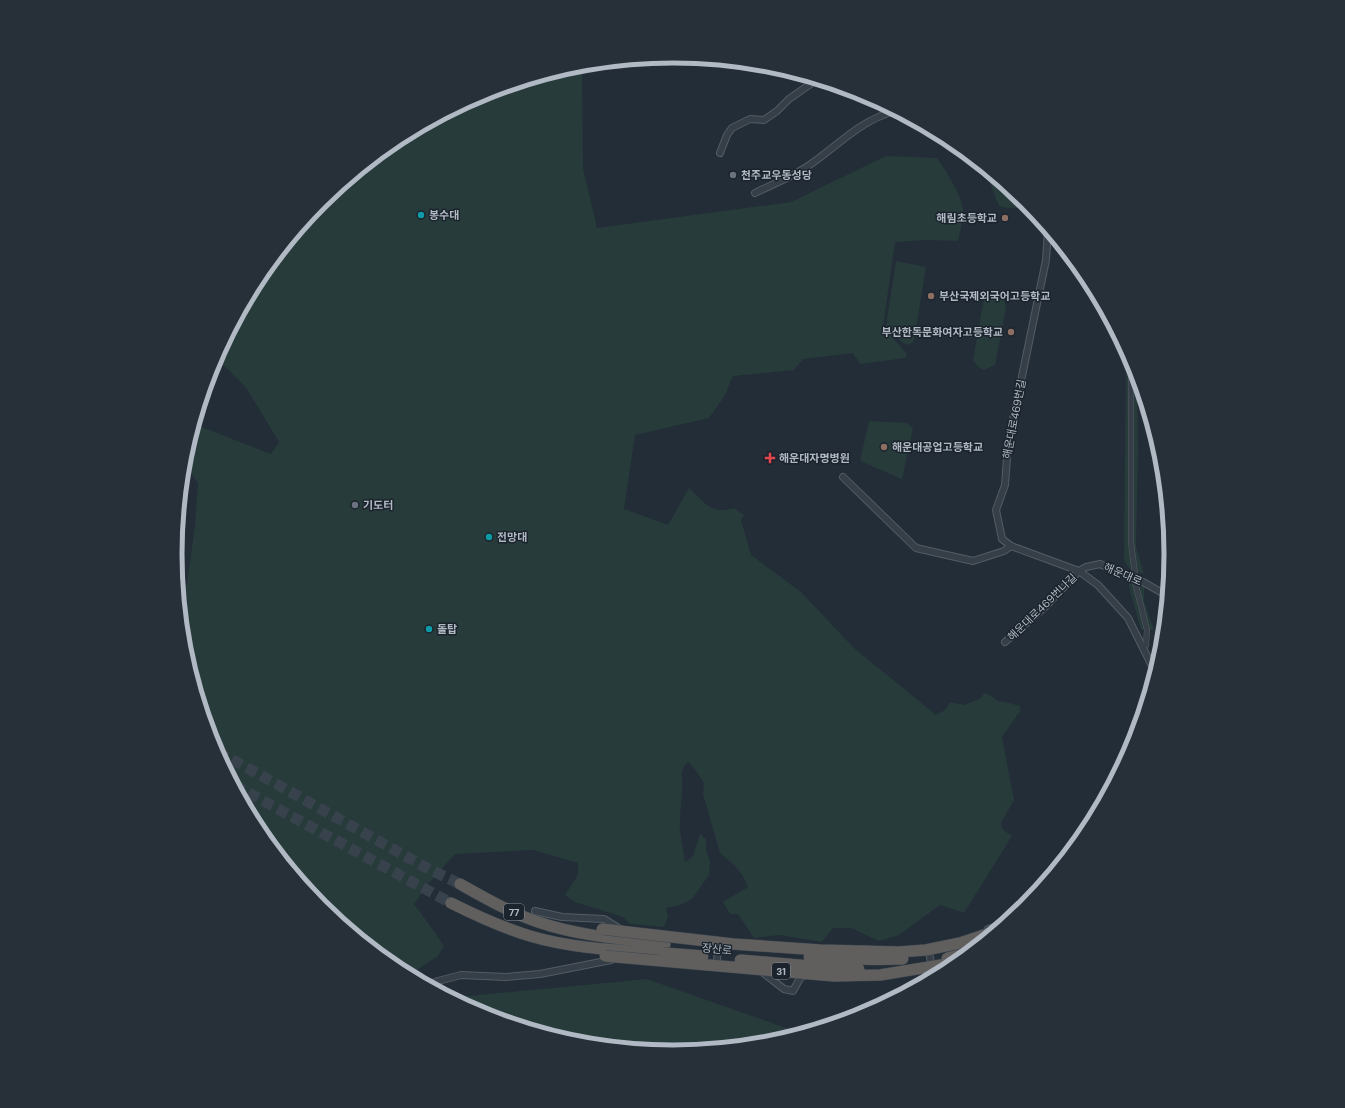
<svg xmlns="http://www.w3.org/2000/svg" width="1345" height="1108" viewBox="0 0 1345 1108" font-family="'DM Sans','Noto Sans KR',sans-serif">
<rect width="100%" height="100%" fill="#222d37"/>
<g fill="#273b3a">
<path d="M582 65 583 168 597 228 791 202 886 156 937 158C946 171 961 194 963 209 964 217 960 232 958 241L928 240 895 242 883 327 907 354 905 358 860 364 853 353 803 359 794 370 733 376 724 397 709 418 635 435 624 509 668 525 689 488C705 503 711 515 734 508L744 515 741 520 751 555 801 592 854 648 936 715 945 710 950 702 964 705 981 698 984 693 990 695 998 701 1006 702 1020 706V711L1002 737 1014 800 1001 823 1003 830 1012 836 964 913 940 905 899 935 879 941 851 928H833L822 942 780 935 754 938 738 914H730L723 902 748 887 743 876 735 866 720 853 703 794 704 783 694 768 688 762C679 771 683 776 682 788 682 802 679 816 680 831 681 841 684 852 685 862L693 856 700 834 706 839V851L710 861 709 875 692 899 680 905 666 908 668 917 664 927 630 924 623 917 575 902 565 895 578 875V863L533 850 455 854 430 882 414 904 431 927 444 946 438 956 409 975 396 968 320 906 258 830 212 744 184 651 178 591 187 584 195 526 198 483 183 463 184 457 194 424 271 454 279 442 247 389 229 370 215 359 259 277 321 202 396 140 482 94 576 66Z"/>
<path d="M984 168 1025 202 1029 207 1007 208 999 206Z"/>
<path d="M896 261 926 267 914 341 909 345 903 343 886 326Z"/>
<path d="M992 296H997L1004 298 1006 308 995 365 984 370 978 367 973 360 984 299Z"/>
<path d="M1123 345 1133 364 1137 377 1138 449 1136 547 1144 574C1134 570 1127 570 1124 558L1126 365Z"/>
<path d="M869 421 906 423 913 428 902 479 860 461Z"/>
<path d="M1128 580 1144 587V601L1154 630H1141L1130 591Z"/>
<path d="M647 979 800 1033 769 1042 672 1052 575 1042 482 1014 454 999 458 997Z"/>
</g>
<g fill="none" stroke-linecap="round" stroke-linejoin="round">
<g stroke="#37424c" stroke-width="11" stroke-dasharray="11 5.5" stroke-linecap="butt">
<path d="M217 753 235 761 427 868 460 884"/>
<path d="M234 785 451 903"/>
</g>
<g stroke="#535c65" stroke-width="6">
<g id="pedestrian">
<path d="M1131 361V542L1135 575"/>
<path d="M1135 582 1147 630 1146 645"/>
</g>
</g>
<g stroke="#535c65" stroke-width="8">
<g id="minor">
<path d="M720 153 727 135 732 128 750 119 764 120 777 111 789 99 812 83 814 79"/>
<path d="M755 193C771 185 789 178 805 168 836 148 858 121 895 111"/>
<path d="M1048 230 1046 260 1008 444 1005 485 996 510 1002 539 1011 546 1079 571 1098 585 1128 618 1155 672"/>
<path d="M843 477 916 548 973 561 1004 551 1011 546"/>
<path d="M1005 642 1046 606 1079 571 1086 567 1100 564 1143 582 1166 595"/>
<path d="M535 911 562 917 604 919 620 929"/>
<path d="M988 929 1003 924"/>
<path d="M929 953 931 962"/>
<path d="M717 961 718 946"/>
<path d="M762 972 784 989 793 991 800 978 806 975"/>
<path d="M428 985 438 981 461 975 506 977 540 974 611 960"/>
</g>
</g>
<g stroke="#404952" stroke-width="12">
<g id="trunk">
<path d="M460 884C485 898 511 913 538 922 579 936 622 939 665 944"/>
<path d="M451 903C477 916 503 928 530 936 574 949 619 950 664 953"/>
</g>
</g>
<use href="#pedestrian" stroke="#363e48" stroke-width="5"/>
<use href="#minor" stroke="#363e48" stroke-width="6"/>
<use href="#trunk" stroke="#605f5e" stroke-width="11"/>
<g stroke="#404952" stroke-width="12" stroke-linecap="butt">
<g id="trunk-bridge">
<path d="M602 929 733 944 820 950 899 952 926 950 960 943 993 932"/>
<path d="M664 953 703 956"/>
<path d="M605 956 834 976 880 975 941 965 957 961"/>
<path d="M809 957C840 959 871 960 903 959"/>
<path d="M947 958 968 953"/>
<path d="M740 960 833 968 859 969"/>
</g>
</g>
<use href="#trunk-bridge" stroke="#605f5e" stroke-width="11"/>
</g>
<g fill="#6b7280" stroke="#1b232c" stroke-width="1.5">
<circle cx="733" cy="175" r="4"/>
<circle cx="355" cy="505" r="4"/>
</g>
<g fill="#0f9aa8" stroke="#1b232c" stroke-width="1.5">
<circle cx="421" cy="215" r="4"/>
<circle cx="489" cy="537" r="4"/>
<circle cx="429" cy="629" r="4"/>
</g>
<g fill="#8d6e63" stroke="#1b232c" stroke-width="1.5">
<circle cx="1005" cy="218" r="4"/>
<circle cx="931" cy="296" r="4"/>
<circle cx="1011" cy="332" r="4"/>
<circle cx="884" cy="447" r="4"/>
</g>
<path fill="#e0444e" stroke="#1b232c" stroke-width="1.5" d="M768 452h4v4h4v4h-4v4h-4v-4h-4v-4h4z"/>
<g text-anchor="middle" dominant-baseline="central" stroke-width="3" stroke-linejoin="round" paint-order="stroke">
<g fill="#1b232c" stroke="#838c96" stroke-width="1">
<rect x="504" y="904" width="20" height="16" rx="3"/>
<rect x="772" y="963" width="18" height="16" rx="3"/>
</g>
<g font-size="10" font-weight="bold" fill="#b0b9c4">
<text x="514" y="912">77</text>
<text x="781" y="971">31</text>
</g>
<g font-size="11" font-weight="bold" fill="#b0b9c4" stroke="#1b232c" text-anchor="start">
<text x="741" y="175">천주교우동성당</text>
<text x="429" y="215">봉수대</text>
<text x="997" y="218" text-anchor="end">해림초등학교</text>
<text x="939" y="296">부산국제외국어고등학교</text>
<text x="1003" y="332" text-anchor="end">부산한독문화여자고등학교</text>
<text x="892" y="447">해운대공업고등학교</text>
<text x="779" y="458">해운대자명병원</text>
<text x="363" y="505">기도터</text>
<text x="497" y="537">전망대</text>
<text x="437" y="629">돌탑</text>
</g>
<g font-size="11" fill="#b0b9c4" stroke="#1b232c">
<text transform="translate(1014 419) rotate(-79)">해운대로469번길</text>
<text transform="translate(1123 574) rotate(23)">해운대로</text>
<text transform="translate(1042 607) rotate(-44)">해운대로469번나길</text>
<text transform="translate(717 949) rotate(6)">장산로</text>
</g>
</g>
<path d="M0 0H1345V1108H0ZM182 554a491 491 0 1 1 982 0a491 491 0 1 1-982 0Z" fill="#272f38" fill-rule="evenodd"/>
<path fill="none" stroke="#b0b9c4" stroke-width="5" d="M182 554a491 491 0 1 1 982 0a491 491 0 1 1-982 0Z"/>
</svg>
